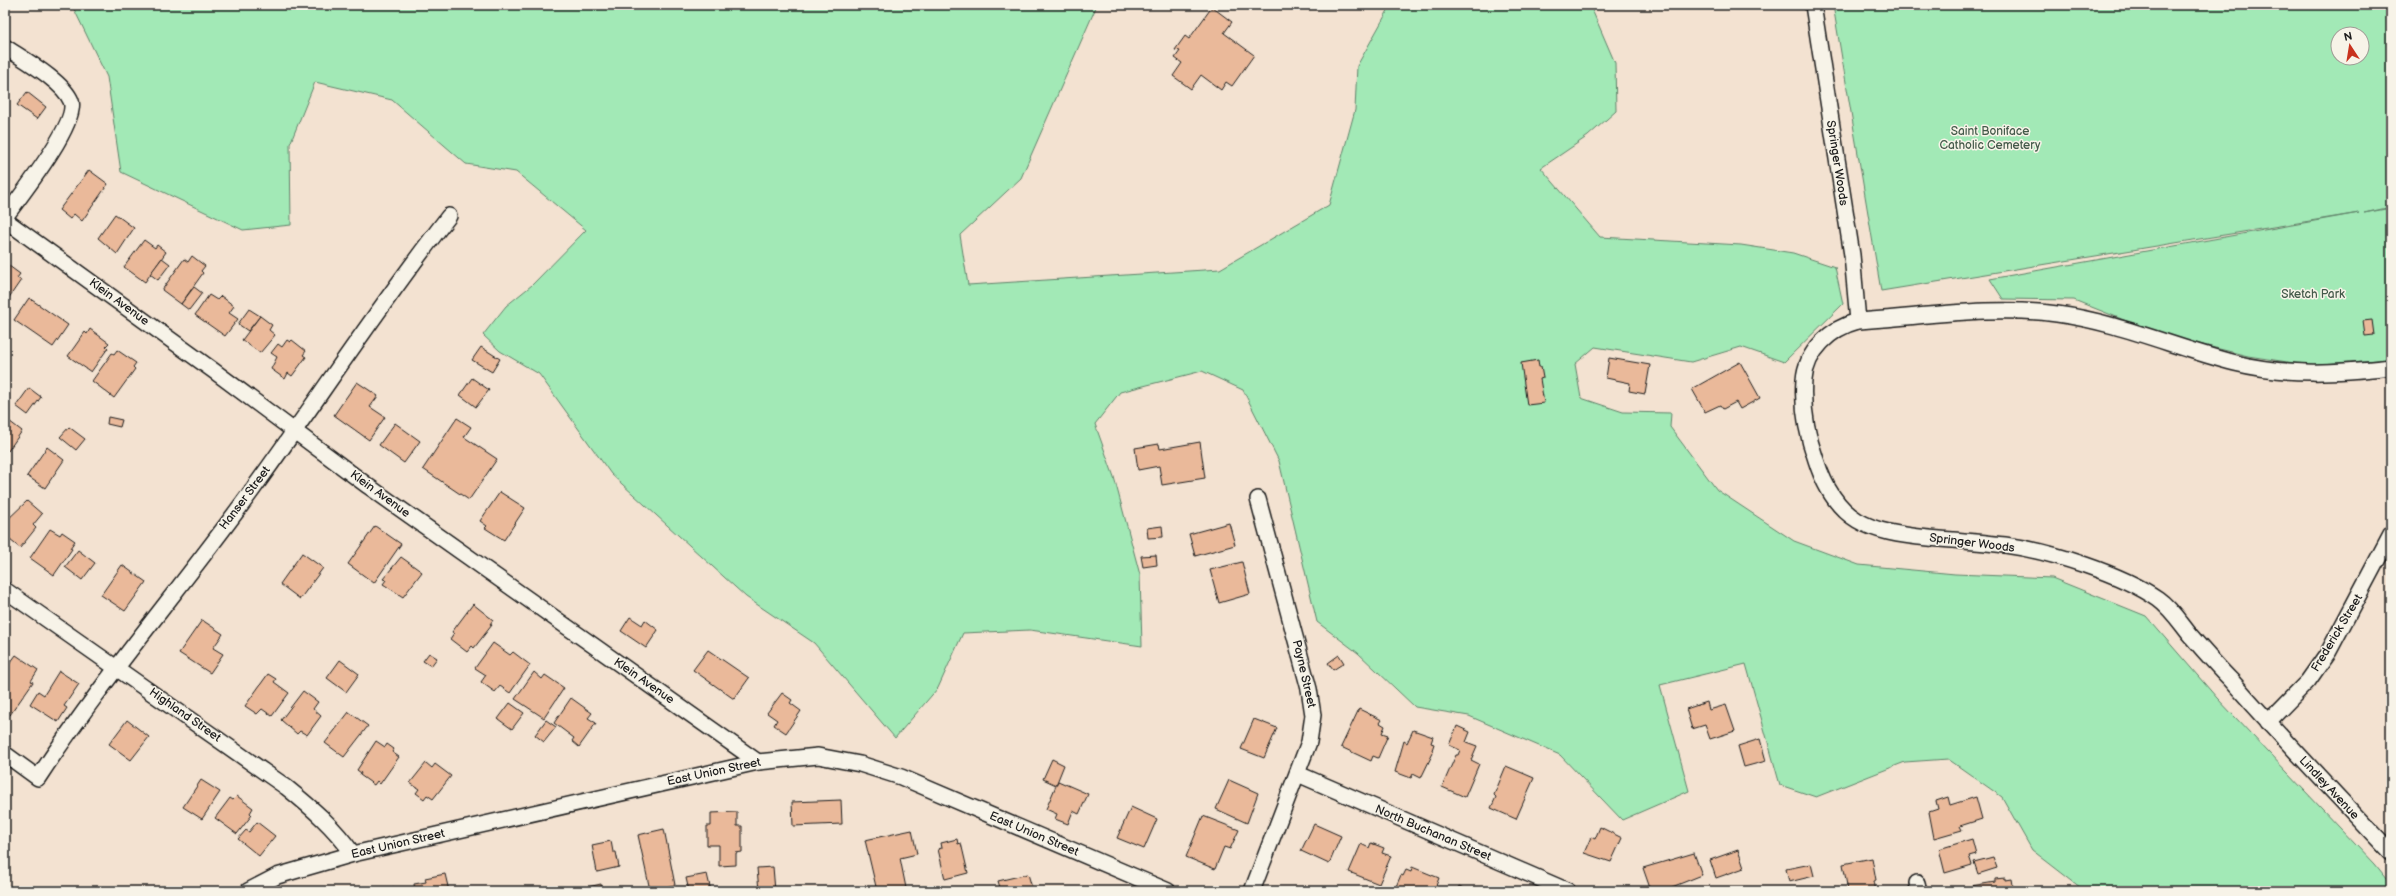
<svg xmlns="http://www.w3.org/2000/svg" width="2396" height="896" viewBox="0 0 2396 896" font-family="'Balsamiq Sans',sans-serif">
<rect width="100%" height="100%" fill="#f3e2d1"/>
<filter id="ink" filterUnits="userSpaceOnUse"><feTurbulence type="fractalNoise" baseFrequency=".025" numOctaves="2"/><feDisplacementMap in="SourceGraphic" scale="8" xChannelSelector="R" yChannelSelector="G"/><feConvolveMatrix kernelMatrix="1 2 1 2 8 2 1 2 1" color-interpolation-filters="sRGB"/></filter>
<g filter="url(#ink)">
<g fill="#a2e9b6" stroke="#5f8269" fill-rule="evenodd">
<path d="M72 5H1097L1021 178 960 235 968 285 1220 269 1329 205 1355 110 1357 66 1391 5H1590L1615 63 1616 111 1588 136 1541 168 1600 237 1741 245 1793 253 1835 267 1843 304 1784 362 1741 347 1691 362 1595 347 1575 364 1581 398 1623 412 1671 413 1670 427 1717 490 1794 541 1859 565 1955 574 2052 578 2146 616 2217 698 2374 864 2391 885V891H2085L2032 850 2002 797 1948 759 1905 762 1816 797 1780 785 1746 664 1660 685 1689 791 1622 820 1560 755 1469 716 1415 707 1358 653 1317 622 1279 461 1243 390 1202 371 1120 392 1095 424 1114 477 1140 575 1142 646 1030 630 963 633 938 688 895 738 814 643 746 597 611 474 539 374 500 351 483 335 506 306 532 285 586 230 516 172 466 164 392 100 315 82 290 144 291 225 243 230 121 172 107 77Z"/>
<path d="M1833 5H2391V207L2364 213 2391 208V359L2307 365 2248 356 2195 343 2144 328 2074 300 2003 299 1990 279 2359 213 1881 291ZM2338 34H2362V58H2338Z"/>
</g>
<g fill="#eab99a" stroke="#1c1c1c">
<path d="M1212 7 1232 22 1224 33 1254 55 1232 86 1226 82 1221 90 1201 75 1191 89 1173 76 1182 63 1175 58 1180 51 1175 50 1185 36 1189 39Z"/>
<path d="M5 69 9 72 5 77Z"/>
<path d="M27 92 46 107 37 119 17 105Z"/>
<path d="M89 170 108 184 82 221 74 214 70 219 59 210Z"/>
<path d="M115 214 134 228 117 254 98 238Z"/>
<path d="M144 240 155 248 157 245 166 252 145 282 124 267Z"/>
<path d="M192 256 205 266 201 271 203 273 181 304 162 290 184 259 188 262Z"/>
<path d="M162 258 170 264 158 280 150 274Z"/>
<path d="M5 263 20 274 17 278 21 280 8 299 5 297Z"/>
<path d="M194 287 202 293 189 310 181 304Z"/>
<path d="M209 295 217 300 221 296 234 306 229 313 238 319 225 336 195 315Z"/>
<path d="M29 298 68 325 53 347 14 320Z"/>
<path d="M249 309 260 316 248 331 238 324Z"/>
<path d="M260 316 272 325 269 330 275 335 260 353 242 340Z"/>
<path d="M2372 320 2374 335 2365 336 2363 321Z"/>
<path d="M90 329 109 343 106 346 108 348 91 372 68 356 85 332 87 334Z"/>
<path d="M287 340 290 342 292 340 306 351 303 355 306 357 292 376 288 373 285 379 271 369 277 357 271 353 278 344 282 347Z"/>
<path d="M481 347 500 359 492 372 472 360Z"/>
<path d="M117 350 136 363 133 367 135 369 114 398 92 381 112 353 114 354Z"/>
<path d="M1609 358 1650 365 1645 394 1629 391 1630 383 1606 378Z"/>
<path d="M1538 360 1539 367H1541L1543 378 1540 379 1544 403 1527 405 1521 363Z"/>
<path d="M1740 362 1760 398 1740 409 1736 402 1723 409 1720 405 1705 412 1692 389Z"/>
<path d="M472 378 489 390 476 407 460 395Z"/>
<path d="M357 382 378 396 370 407 385 417 369 440 334 415Z"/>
<path d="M29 388 41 397 28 415 16 406Z"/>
<path d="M108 417 122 420 120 427 107 424Z"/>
<path d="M457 418 471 427 464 437 497 459 469 500 423 469Z"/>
<path d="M9 421 22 431 8 451 5 448V426Z"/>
<path d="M395 423 420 441 404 463 379 445Z"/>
<path d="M69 427 85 439 76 450 60 437Z"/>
<path d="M1200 442 1205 478 1162 485 1159 466 1138 470 1135 448 1159 444 1160 449Z"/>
<path d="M47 447 64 460 45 488 27 476Z"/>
<path d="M500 492 525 508 504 540 485 528 487 526 480 521Z"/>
<path d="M27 501 42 514 33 525 36 528 20 548 5 536V522Z"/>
<path d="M1229 523 1235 545 1195 556 1189 534Z"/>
<path d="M375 526 401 544 374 583 348 564Z"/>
<path d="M1162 526 1163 537 1148 538 1147 528Z"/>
<path d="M50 529 60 535 62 532 75 541 70 548 72 549 54 575 30 558Z"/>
<path d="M78 550 95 563 82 580 65 567Z"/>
<path d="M302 553 323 568 300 599 280 584Z"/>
<path d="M1156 555 1157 565 1143 567 1141 556Z"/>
<path d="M401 557 422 572 403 597 383 584 386 580 383 579Z"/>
<path d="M1242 562 1250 594 1219 603 1210 570Z"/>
<path d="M122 565 146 582 125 611 101 595Z"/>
<path d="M473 604 493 620 490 624 492 625 474 648 472 646 467 652 450 639 454 633 452 632Z"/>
<path d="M630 617 642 625 645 620 658 630 646 648 621 631Z"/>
<path d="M202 620 223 634 213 648 223 654 210 673 179 653Z"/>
<path d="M493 643 510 655 513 652 530 665 510 693 500 686 495 692 481 682 486 675 475 668Z"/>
<path d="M708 650 749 678 734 699 693 670Z"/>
<path d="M429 653 437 658 431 666 423 661Z"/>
<path d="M16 655 38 670 31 681 33 682 10 715 5 711V670Z"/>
<path d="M1339 655 1344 663 1333 670 1328 663Z"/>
<path d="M340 660 359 674 346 692 327 678Z"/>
<path d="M59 671 79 684 64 706 67 708 58 722 30 704 38 691 44 695Z"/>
<path d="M534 672 542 679 545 675 564 688 544 718 515 699Z"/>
<path d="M268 674 276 679 274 682 289 693 272 716 262 709 257 714 245 706Z"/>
<path d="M303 691 318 702 313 709 321 716 307 735 300 731 297 734 281 720Z"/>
<path d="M782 693 792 700 790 703 801 711 786 733 774 725 777 720 767 713Z"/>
<path d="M571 698 592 713 588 718 596 723 579 747 572 741 574 738 554 723Z"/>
<path d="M1707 702 1709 710 1726 705 1735 731 1710 739 1705 725 1692 729 1686 709Z"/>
<path d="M510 703 524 713 512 729 498 719Z"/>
<path d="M1359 709 1382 720 1380 723 1385 726 1382 733 1388 735 1378 758 1373 756 1371 761 1341 747Z"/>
<path d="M349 712 368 726 344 757 325 743Z"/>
<path d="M1254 719 1277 728 1264 758 1241 749Z"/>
<path d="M127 720 149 737 131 760 109 744Z"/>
<path d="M546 720 556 727 544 742 535 735Z"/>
<path d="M1457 726 1470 732 1466 742 1477 746 1471 760 1479 764 1465 797 1442 787 1456 755H1458L1460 750 1449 745Z"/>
<path d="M1413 730 1433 737 1431 743 1434 744 1432 750 1434 751 1421 778 1413 774 1411 778 1395 772 1404 741 1407 743Z"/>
<path d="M1760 739 1766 761 1744 767 1738 746Z"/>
<path d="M376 741 385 747 387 744 394 749 392 752 399 757 380 784 377 781 374 785 360 775 361 773 357 770Z"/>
<path d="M1052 759 1064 765 1056 785 1043 779Z"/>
<path d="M426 763 432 768 435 764 451 776 433 799 427 795 424 799 416 793 419 789 410 783Z"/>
<path d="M1506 766 1534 778 1516 819 1491 808 1496 797 1494 795Z"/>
<path d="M201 780 220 792 202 819 183 807Z"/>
<path d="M1229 780 1258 793 1247 823 1216 809Z"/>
<path d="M1058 781 1088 794 1079 814 1073 811 1068 824 1055 819 1057 814 1046 809Z"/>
<path d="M237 796 253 808 250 813 252 815 237 834 215 818 230 798 233 800Z"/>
<path d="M1948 797 1950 805 1976 797 1982 819 1960 826 1962 830 1934 838 1929 812 1938 809 1936 801Z"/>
<path d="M841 800 842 824 793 826 792 802Z"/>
<path d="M1131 807 1157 819 1144 849 1117 838Z"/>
<path d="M737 812V826H742V852L736 853V865L719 866V845H707V826H711V813Z"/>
<path d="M1203 816 1239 830 1230 849 1224 847 1215 869 1186 857Z"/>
<path d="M257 822 275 836 259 856 238 839 246 830 249 832Z"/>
<path d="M1314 824 1341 836 1329 864 1301 851Z"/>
<path d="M1600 827 1622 838 1611 862 1584 853 1591 837 1595 839Z"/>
<path d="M664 829 675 885 650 890 638 835Z"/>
<path d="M912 830 917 854 900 858 906 888 877 891 865 840Z"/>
<path d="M957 839 958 844 961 843 968 873 945 879 938 849 942 848 941 843Z"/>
<path d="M1972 839 1976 854 1969 856 1972 865 1945 873 1939 849Z"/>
<path d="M611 841 613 852H616L619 867 597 872 592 845Z"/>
<path d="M1371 843 1384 848 1382 853 1391 856 1379 884 1349 872 1361 844 1369 848Z"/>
<path d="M1738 850 1744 868 1716 878 1710 860Z"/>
<path d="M1694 853 1702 875 1672 887 1673 891H1651L1643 868Z"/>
<path d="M1993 857 1997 868 1978 874 1974 862Z"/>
<path d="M1872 858 1876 880 1873 881 1875 891H1848L1843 864Z"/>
<path d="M1811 864 1814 876 1789 882 1786 869Z"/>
<path d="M773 867 775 891H759L757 868Z"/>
<path d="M1412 867 1439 878 1434 891H1394L1401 875 1403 876 1406 870 1411 872Z"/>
<path d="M445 874 449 891H415L414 884 426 882 425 878Z"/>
<path d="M707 874 711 891H689L686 878Z"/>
<path d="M1028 874 1033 891H1001L998 881Z"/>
<path d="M2005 878V880L2011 879 2013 891H1961L1972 889 1971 886 1995 882V879Z"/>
<path d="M601 884 602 891H589L588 887Z"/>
<path d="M1459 886 1470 891H1457Z"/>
<path d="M394 887 395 891H381Z"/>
</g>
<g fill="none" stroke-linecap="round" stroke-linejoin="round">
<g stroke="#1c1c1c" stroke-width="18">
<g id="minor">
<path d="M1813 5 1852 255 1858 321"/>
<path d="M5 47C23 59 63 81 71 101 79 122 19 198 5 217"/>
<path d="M5 220 214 371 368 486 758 762"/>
<path d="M2391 367C2338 373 2287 376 2235 363 2176 348 2118 322 2057 314 1991 305 1924 317 1858 321 1831 328 1806 351 1804 380 1802 407 1807 435 1816 460 1836 523 1869 532 1929 538 1954 540 1980 542 2005 545 2050 551 2122 574 2158 599 2172 609 2181 624 2191 636 2204 651 2217 666 2231 680 2283 739 2337 796 2391 853"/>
<path d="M5 590 286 787C312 808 334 827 353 854"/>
<path d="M2268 722 2308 681 2329 651 2391 534"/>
<path d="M5 754 38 778C104 677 183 586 253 489 319 398 380 304 449 216"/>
<path d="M1298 774 1568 891"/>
<path d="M1917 883 1919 891"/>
<path d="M248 891 277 876 353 854 758 762 818 756 860 764 901 777 1168 891"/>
<path d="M1252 891 1309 742 1313 715 1309 689 1258 499"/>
</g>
</g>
<use href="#minor" stroke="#f7f3e8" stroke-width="15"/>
</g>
</g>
<g text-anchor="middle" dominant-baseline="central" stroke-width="3" stroke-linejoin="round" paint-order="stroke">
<g font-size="12" fill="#445a4a" stroke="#f7f3e8">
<text x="1990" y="131">Saint Boniface<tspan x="1990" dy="14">Catholic Cemetery</tspan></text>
<text x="2313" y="294">Sketch Park</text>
</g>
<g font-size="12" fill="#1c1c1c" stroke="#f7f3e8">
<text transform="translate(1837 163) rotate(81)">Springer Woods</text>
<text transform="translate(119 302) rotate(36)">Klein Avenue</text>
<text transform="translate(380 494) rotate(36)">Klein Avenue</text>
<text transform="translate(245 498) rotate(-53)">Hanser Street</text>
<text transform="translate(1972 543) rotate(7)">Springer Woods</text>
<text transform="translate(2337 633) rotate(-59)">Frederick Street</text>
<text transform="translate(1304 674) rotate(77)">Payne Street</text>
<text transform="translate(644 681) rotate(35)">Klein Avenue</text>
<text transform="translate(185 715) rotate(35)">Highland Street</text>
<text transform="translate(714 772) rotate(-12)">East Union Street</text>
<text transform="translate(2329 788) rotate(47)">Lindley Avenue</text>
<text transform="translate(1433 833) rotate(23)">North Buchanan Street</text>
<text transform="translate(1034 834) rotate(23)">East Union Street</text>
<text transform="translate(398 844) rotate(-13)">East Union Street</text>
</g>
</g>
<rect width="2396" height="896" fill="none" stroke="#f7f3e8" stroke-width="20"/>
<rect x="10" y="10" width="2376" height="876" fill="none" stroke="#1c1c1c" stroke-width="1.5" filter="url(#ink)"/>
<g transform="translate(2350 46) rotate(348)"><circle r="19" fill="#f7f3e8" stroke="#9f9d96"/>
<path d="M0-3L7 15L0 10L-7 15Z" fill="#c8321e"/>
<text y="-6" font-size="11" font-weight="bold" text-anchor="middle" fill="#1c1c1c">N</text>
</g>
</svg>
